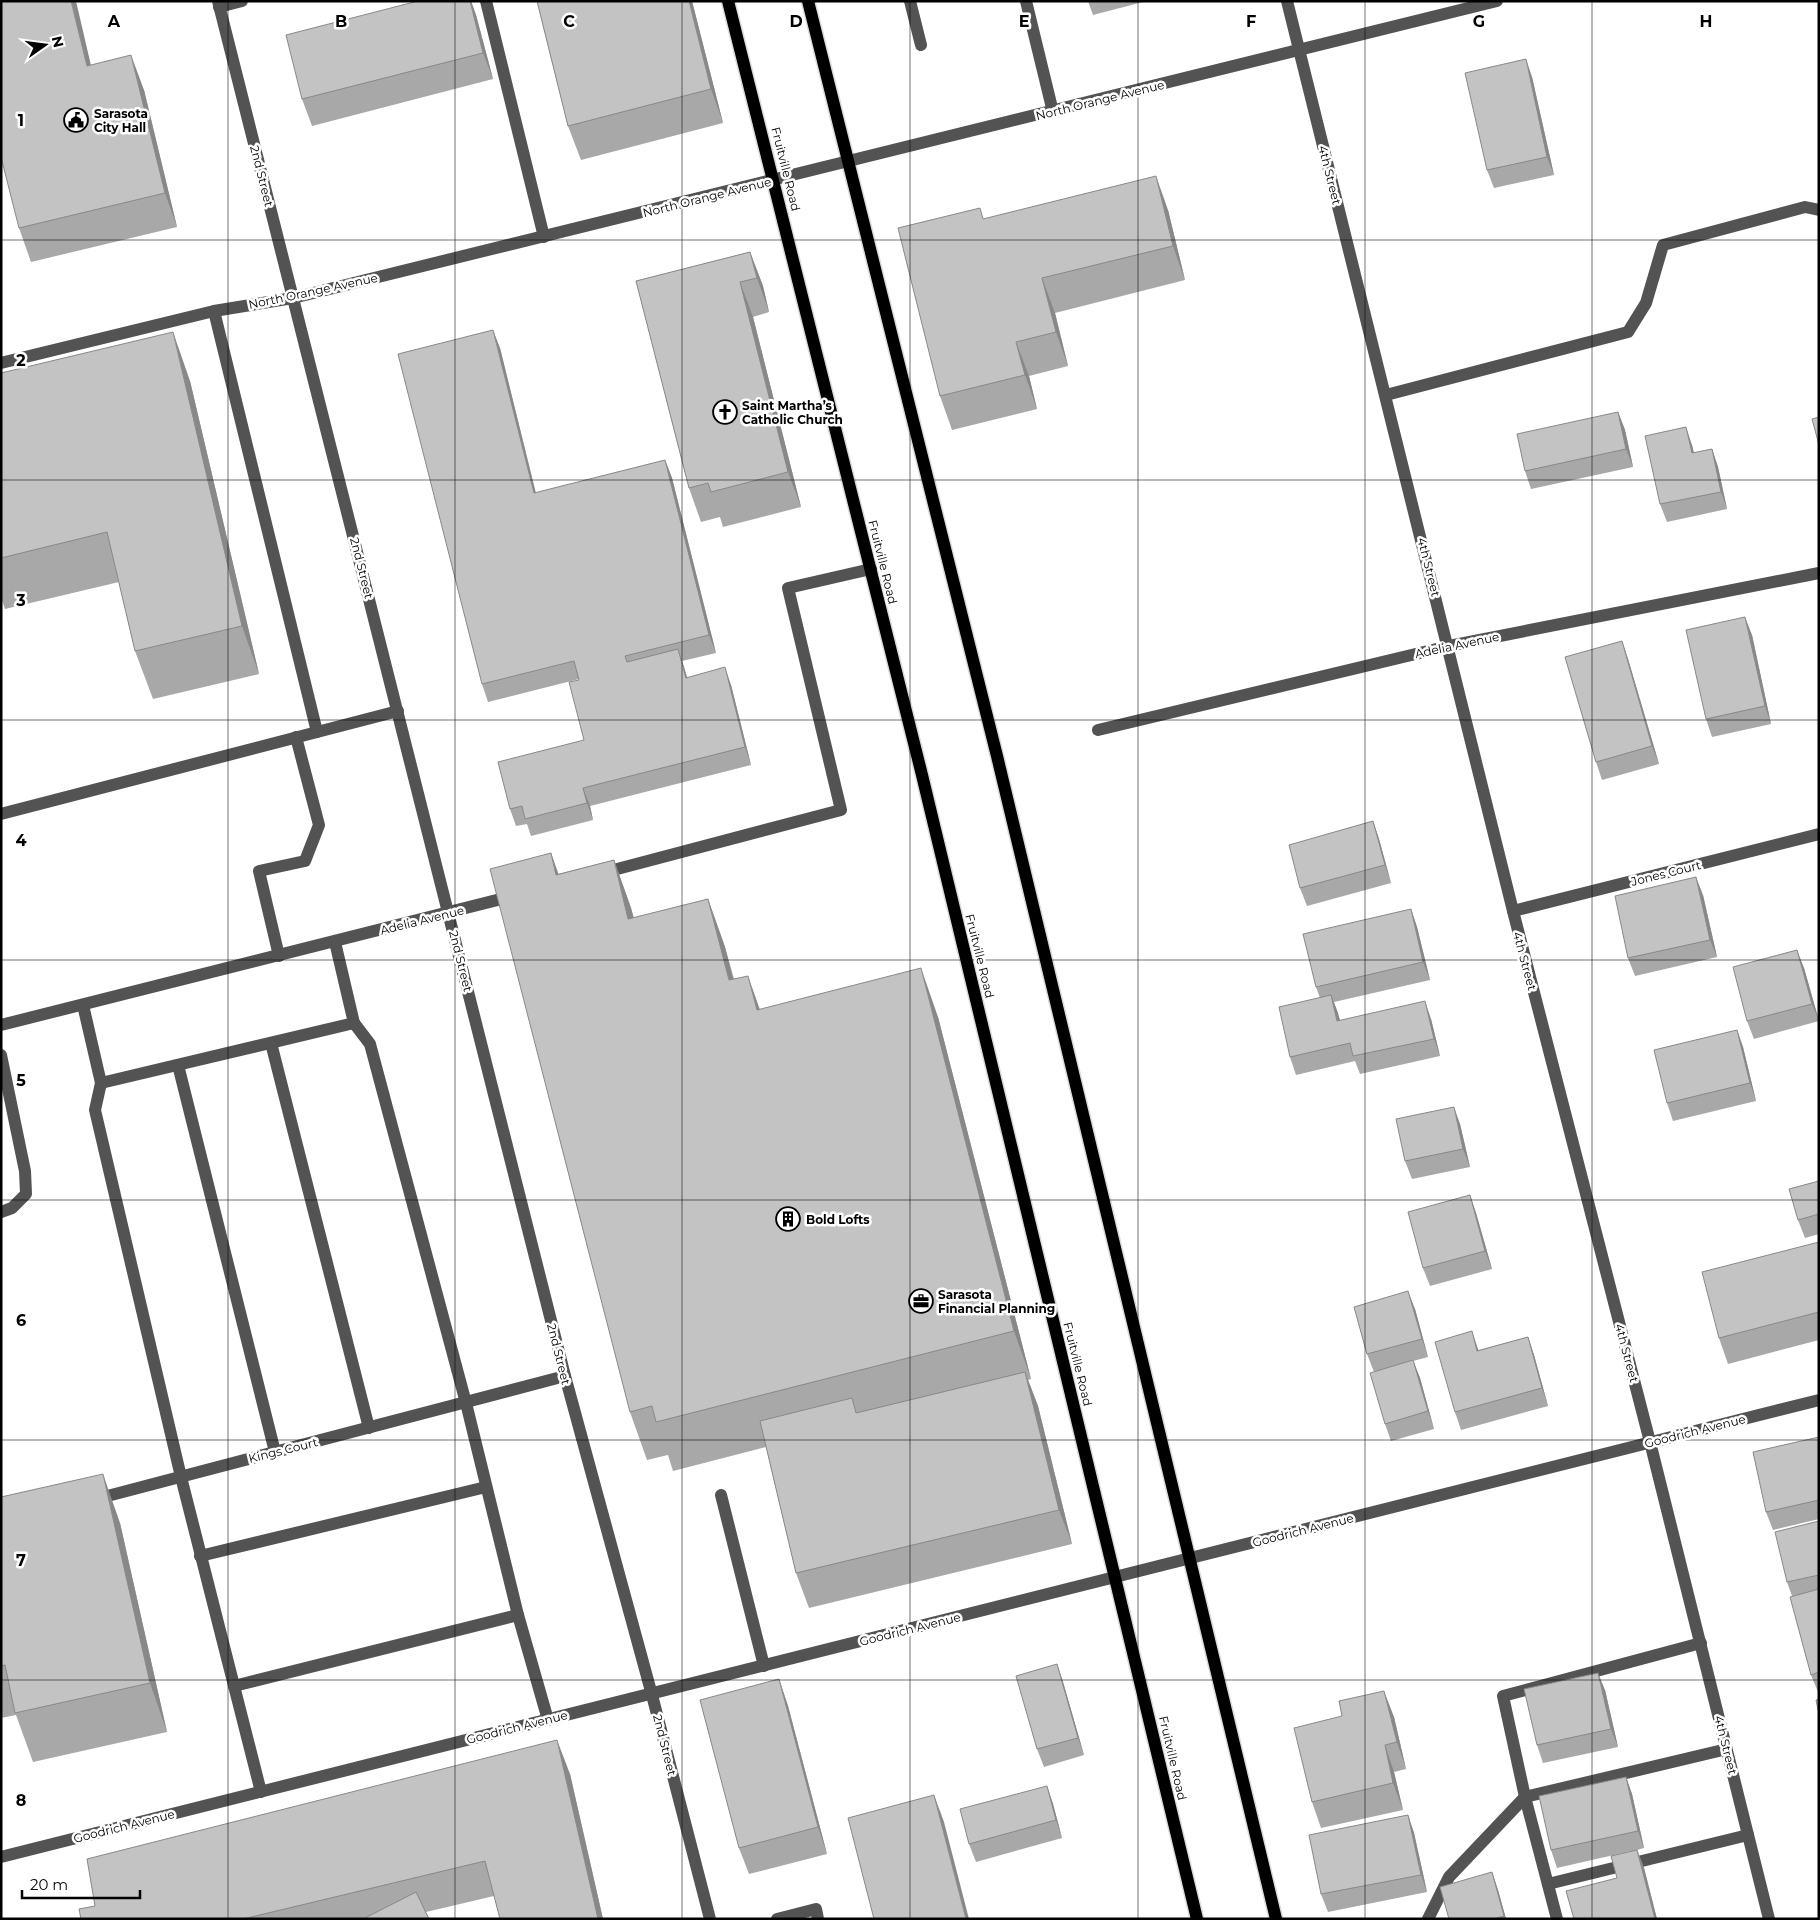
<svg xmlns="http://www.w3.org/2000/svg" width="1820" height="1920" viewBox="0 0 1820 1920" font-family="Montserrat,sans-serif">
<rect width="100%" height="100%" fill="#fff"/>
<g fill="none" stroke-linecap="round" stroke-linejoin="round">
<g stroke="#dbdbdb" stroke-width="15">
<g id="major">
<path d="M728 1 922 775 1197 1919"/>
<path d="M808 1 997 756 1276 1919"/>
</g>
</g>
<g stroke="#535353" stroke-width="12">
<path d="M218 1 565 1376 652 1695 710 1919"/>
<path d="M486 1 544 237"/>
<path d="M910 1 921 45"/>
<path d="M1026 1 1053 112"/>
<path d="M1287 1 1513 911 1650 1442 1769 1919"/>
<path d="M219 7 242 1"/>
<path d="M214 311 317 732"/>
<path d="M1 363 214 311 293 298 1497 1"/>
<path d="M1386 395 1628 332 1646 303 1663 245 1805 207 1819 210"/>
<path d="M1098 730 1449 646 1819 573"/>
<path d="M1 814 398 711"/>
<path d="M602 873 841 810 788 588 871 569"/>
<path d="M1513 911 1819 834"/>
<path d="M279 956 259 871 305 861 319 825 296 737"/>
<path d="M83 1005 101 1083 354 1023 335 942"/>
<path d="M354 1023 370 1044 466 1403 518 1615 548 1720"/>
<path d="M1 1025 513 896"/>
<path d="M271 1043 369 1428"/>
<path d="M1 1055 25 1171 26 1194 12 1208 1 1212"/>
<path d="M178 1065 275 1452"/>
<path d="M101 1083 95 1110 181 1477 261 1792"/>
<path d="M721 1495 764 1666"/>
<path d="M96 1499 565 1376"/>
<path d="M200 1556 486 1487"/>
<path d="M234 1686 518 1615"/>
<path d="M1 1857 1819 1400"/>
<path d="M1548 1884 1748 1835"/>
<path d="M777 1919 816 1909 818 1919"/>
<path d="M1428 1919 1449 1877 1525 1797 1727 1749"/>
<path d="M1557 1919 1525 1797 1503 1696 1701 1643"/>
</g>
<use href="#major" stroke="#000" stroke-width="12"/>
</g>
<g fill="#a8a8a8">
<path d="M418 1H471L476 15 493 79 312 126 302 99Z"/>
<path d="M537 1H692L723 123 581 160 568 126Z"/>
<path d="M1088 1H1147L1093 15Z"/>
<path d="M91 65 144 90 177 227 31 262 19 228Z"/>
<path d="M1532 77 1554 175 1494 188 1487 170Z"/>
<path d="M1168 210 1185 280 1055 313 1068 366 1029 376 1037 409 952 430 940 396 984 219Z"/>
<path d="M750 252 763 286 769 312 753 317 801 507 723 527 720 517 701 522 689 488 636 281Z"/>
<path d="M500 348 536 493 665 460 672 478 716 653 682 661 687 677 731 685 751 765 590 806 593 820 531 836 527 824 516 826 510 809 584 740 579 679 488 702 482 684Z"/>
<path d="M1 373 190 381 259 674 153 699 135 651 119 582 5 609 1 597Z"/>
<path d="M1618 412 1625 430 1633 467 1531 489 1525 471Z"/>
<path d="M1692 445 1694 453 1712 449 1718 467 1727 509 1667 522 1660 504Z"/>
<path d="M1752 635 1771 724 1712 737 1706 719Z"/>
<path d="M1622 641 1628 659 1659 764 1602 780 1596 762Z"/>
<path d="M1373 821 1379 839 1391 883 1307 906 1300 888Z"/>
<path d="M551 853 558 874 614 860 631 908 634 918 708 899 725 947 734 979 760 1010 938 1017 1031 1379 1028 1380 1038 1406 1072 1544 809 1608 796 1573 766 1447 673 1471 668 1455 647 1460 630 1412Z"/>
<path d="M1703 895 1717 957 1635 976 1628 958Z"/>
<path d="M1411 909 1417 927 1430 980 1334 1002 1340 1020 1431 1019 1440 1056 1360 1074 1355 1061 1296 1075 1290 1057 1320 998 1316 987Z"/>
<path d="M1804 968 1819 1021 1754 1039 1747 1021Z"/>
<path d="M1737 1030 1743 1047 1756 1101 1673 1121 1667 1103Z"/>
<path d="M1460 1124 1470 1167 1412 1179 1405 1161Z"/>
<path d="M1819 1181V1234L1805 1238 1798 1220Z"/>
<path d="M1470 1195 1476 1213 1492 1269 1430 1286 1423 1268Z"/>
<path d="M1819 1242V1340L1728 1364 1719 1338Z"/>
<path d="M1415 1309 1428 1357 1413 1361 1420 1378 1434 1429 1391 1441 1385 1424 1374 1372 1367 1354Z"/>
<path d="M1528 1337 1534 1355 1548 1406 1461 1430 1455 1412 1479 1350Z"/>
<path d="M1819 1437V1519L1773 1530 1766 1512Z"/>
<path d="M1 1497 120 1523 167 1732 33 1762 16 1715 1 1718Z"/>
<path d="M1819 1521V1692H1818L1811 1675 1792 1596 1787 1582Z"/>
<path d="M1057 1664 1063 1682 1084 1755 1044 1767 1037 1749Z"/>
<path d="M779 1679 788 1706 827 1854 749 1874 739 1848Z"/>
<path d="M1605 1690 1618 1747 1543 1763 1537 1745Z"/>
<path d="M1394 1717 1406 1769 1394 1772 1403 1810 1321 1828 1312 1802Z"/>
<path d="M570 1774 603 1919H500L494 1896 426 1912 429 1919H81L95 1906Z"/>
<path d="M1626 1777 1632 1794 1644 1848 1637 1850 1644 1868 1657 1919H1574L1617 1878 1631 1851 1557 1868 1551 1850Z"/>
<path d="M1047 1786 1053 1804 1062 1838 976 1862 969 1844Z"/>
<path d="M1408 1815 1414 1833 1427 1892 1328 1912 1321 1894Z"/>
<path d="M1492 1872 1498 1890 1506 1919H1449Z"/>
</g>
<g fill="#888">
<path d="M71 1H76L99 100 87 66Z"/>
<path d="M470 1H471L476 15 493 79 483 53Z"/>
<path d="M689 1H692L723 123 711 89Z"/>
<path d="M131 55 144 90 177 227 165 193Z"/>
<path d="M1526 59 1532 77 1554 175 1547 157Z"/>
<path d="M1156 176 1168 210 1185 280 1173 246Z"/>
<path d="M750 252 763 286 769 312 757 278Z"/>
<path d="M1042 278 1055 313 1068 366 1056 332Z"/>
<path d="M740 282 753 317 801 507 788 472Z"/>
<path d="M493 330 500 348 540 511 534 493Z"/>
<path d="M173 332 190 381 259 674 242 626Z"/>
<path d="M1016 342 1029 376 1037 409 1025 375Z"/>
<path d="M1618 412 1625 430 1633 467 1626 449Z"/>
<path d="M1686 427 1692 445 1698 471 1692 453Z"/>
<path d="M1712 449 1718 467 1727 509 1721 492Z"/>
<path d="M665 460 672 478 716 653 709 635Z"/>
<path d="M1745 617 1752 635 1771 724 1765 706Z"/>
<path d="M1622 641 1628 659 1659 764 1652 746Z"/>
<path d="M678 649 684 667 692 696 686 678Z"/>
<path d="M725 667 731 685 751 765 745 747Z"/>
<path d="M583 788 590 806 593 820 587 803Z"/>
<path d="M1373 821 1379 839 1391 883 1385 865Z"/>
<path d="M551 853 568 901 556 875Z"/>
<path d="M614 860 631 908 646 967 628 919Z"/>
<path d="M1696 877 1703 895 1717 957 1710 940Z"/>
<path d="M708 899 725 947 746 1029 729 980Z"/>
<path d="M1411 909 1417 927 1430 980 1423 962Z"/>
<path d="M1797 950 1804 968 1819 1021 1812 1004Z"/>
<path d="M921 968 938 1017 1031 1379 1014 1331Z"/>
<path d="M748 976 765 1024 757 1010Z"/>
<path d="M1331 995 1338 1013 1344 1038 1337 1021Z"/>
<path d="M1425 1001 1431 1019 1440 1056 1434 1039Z"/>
<path d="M1737 1030 1743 1047 1756 1101 1750 1083Z"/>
<path d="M1454 1107 1460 1124 1470 1167 1463 1149Z"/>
<path d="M1470 1195 1476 1213 1492 1269 1485 1251Z"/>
<path d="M1408 1291 1415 1309 1428 1357 1422 1339Z"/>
<path d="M1472 1331 1478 1349 1483 1369 1477 1351Z"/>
<path d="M1528 1337 1534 1355 1548 1406 1542 1388Z"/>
<path d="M1413 1360 1420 1378 1434 1429 1428 1411Z"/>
<path d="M1025 1372 1038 1406 1072 1544 1059 1510Z"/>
<path d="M103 1474 120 1523 167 1732 150 1683Z"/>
<path d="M1057 1664 1063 1682 1084 1755 1078 1738Z"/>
<path d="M1598 1673 1605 1690 1618 1747 1611 1729Z"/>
<path d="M779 1679 788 1706 827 1854 818 1827Z"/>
<path d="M1384 1691 1394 1717 1406 1769 1397 1742Z"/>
<path d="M557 1740 570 1774 603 1919H598Z"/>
<path d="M1385 1745 1394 1772 1403 1810 1393 1783Z"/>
<path d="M1626 1777 1632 1794 1644 1848 1638 1831Z"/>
<path d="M1047 1786 1053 1804 1062 1838 1056 1820Z"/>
<path d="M934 1795 944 1822 969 1919H966Z"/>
<path d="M1408 1815 1414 1833 1427 1892 1421 1875Z"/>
<path d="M1637 1850 1644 1868 1657 1919H1655Z"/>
<path d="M1492 1872 1498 1890 1506 1919H1505L1504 1916Z"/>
</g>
<g fill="#c3c3c3" stroke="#888">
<path d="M1 1H71L87 66 131 55 165 193 19 228 1 157Z"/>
<path d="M418 1H470L483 53 302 99 286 35Z"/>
<path d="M537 1H689L711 89 568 126Z"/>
<path d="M1526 59 1547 157 1487 170 1465 73Z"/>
<path d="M1156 176 1173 246 1042 278 1056 332 1016 342 1025 375 940 396 898 228 980 208 983 219Z"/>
<path d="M750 252 757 278 740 282 788 472 711 492 708 483 689 488 636 281Z"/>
<path d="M493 330 534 493 665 460 709 635 625 656 627 662 678 649 686 678 725 667 745 747 583 788 587 803 525 819 522 806 510 809 498 762 584 740 569 682 579 680 574 661 482 684 398 354Z"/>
<path d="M173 332 242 626 135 651 107 532 1 558V373Z"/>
<path d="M1618 412 1626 449 1525 471 1517 434Z"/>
<path d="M1819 417V445L1812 419Z"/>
<path d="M1686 427 1692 453 1712 449 1721 492 1660 504 1645 436Z"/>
<path d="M1745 617 1765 706 1706 719 1686 630Z"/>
<path d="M1622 641 1652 746 1596 762 1565 657Z"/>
<path d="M1373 821 1385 865 1300 888 1289 845Z"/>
<path d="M551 853 556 875 614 860 628 919 708 899 729 980 748 976 757 1010 921 968 1014 1331 656 1422 652 1406 630 1412 490 869Z"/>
<path d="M1696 877 1710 940 1628 958 1615 896Z"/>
<path d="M1411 909 1423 962 1316 987 1303 934Z"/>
<path d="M1797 950 1812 1004 1747 1021 1733 967Z"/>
<path d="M1331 995 1337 1021 1425 1001 1434 1039 1353 1056 1350 1043 1290 1057 1279 1007Z"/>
<path d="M1737 1030 1750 1083 1667 1103 1654 1050Z"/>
<path d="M1454 1107 1463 1149 1405 1161 1396 1119Z"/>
<path d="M1819 1181V1214L1798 1220 1789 1189Z"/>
<path d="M1470 1195 1485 1251 1423 1268 1408 1212Z"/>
<path d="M1819 1242V1312L1719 1338 1702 1272Z"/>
<path d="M1408 1291 1422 1339 1367 1354 1354 1307Z"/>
<path d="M1472 1331 1477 1351 1528 1337 1542 1388 1455 1412 1435 1342Z"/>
<path d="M1413 1360 1428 1411 1385 1424 1370 1373Z"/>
<path d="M1025 1372 1059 1510 796 1573 760 1421 852 1398 856 1413Z"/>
<path d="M1819 1437V1500L1766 1512 1753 1452Z"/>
<path d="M103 1474 150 1683 15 1713 5 1665 1 1666V1497Z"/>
<path d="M1819 1521V1575L1787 1582 1775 1532Z"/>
<path d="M1819 1589V1672L1811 1675 1790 1597Z"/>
<path d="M1057 1664 1078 1738 1037 1749 1016 1676Z"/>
<path d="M1598 1673 1611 1729 1537 1745 1524 1689Z"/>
<path d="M779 1679 818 1827 739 1848 700 1700Z"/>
<path d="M1384 1691 1397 1742 1385 1745 1393 1783 1312 1802 1294 1728 1342 1716 1339 1701Z"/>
<path d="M1819 1699V1714L1816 1700Z"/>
<path d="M557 1740 598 1919H500L485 1861 243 1919H81L79 1909 95 1906 87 1859Z"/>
<path d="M1626 1777 1638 1831 1551 1850 1539 1796Z"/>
<path d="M1047 1786 1056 1820 969 1844 960 1809Z"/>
<path d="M934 1795 966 1919H874L848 1818Z"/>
<path d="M1408 1815 1421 1875 1321 1894 1309 1835Z"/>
<path d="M1637 1850 1655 1919H1574L1566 1891 1617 1878 1611 1856Z"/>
<path d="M1492 1872 1504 1916 1494 1919H1449L1440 1887Z"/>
<path d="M416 1892 429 1919H363Z"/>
</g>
<path fill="none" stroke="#000" stroke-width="1" stroke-opacity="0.55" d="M228 1V1919M455 1V1919M682 1V1919M910 1V1919M1138 1V1919M1365 1V1919M1592 1V1919M1 240H1819M1 480H1819M1 720H1819M1 960H1819M1 1200H1819M1 1440H1819M1 1680H1819"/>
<defs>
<g id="civic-ring" transform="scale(1.25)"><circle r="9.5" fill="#fff" stroke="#000" stroke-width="1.5"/><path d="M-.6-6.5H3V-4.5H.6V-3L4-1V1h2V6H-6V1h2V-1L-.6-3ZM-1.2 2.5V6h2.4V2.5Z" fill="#000"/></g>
<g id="church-ring" transform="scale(1.25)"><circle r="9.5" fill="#fff" stroke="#000" stroke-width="1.5"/><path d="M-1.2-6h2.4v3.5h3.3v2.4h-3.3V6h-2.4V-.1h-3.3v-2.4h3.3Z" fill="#000"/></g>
<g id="building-ring" transform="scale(1.25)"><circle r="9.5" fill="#fff" stroke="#000" stroke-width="1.5"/><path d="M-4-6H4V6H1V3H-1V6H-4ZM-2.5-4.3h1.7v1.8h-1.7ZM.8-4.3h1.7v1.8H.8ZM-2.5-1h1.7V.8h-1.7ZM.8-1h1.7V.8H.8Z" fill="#000"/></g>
<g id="office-ring" transform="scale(1.25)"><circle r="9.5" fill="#fff" stroke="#000" stroke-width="1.5"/><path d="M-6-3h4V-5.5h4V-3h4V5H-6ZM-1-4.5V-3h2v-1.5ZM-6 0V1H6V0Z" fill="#000"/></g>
</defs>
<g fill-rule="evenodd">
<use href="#civic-ring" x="76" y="120"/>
<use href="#church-ring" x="725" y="412"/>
<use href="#building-ring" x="788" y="1219"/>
<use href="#office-ring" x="921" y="1301"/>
</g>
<g text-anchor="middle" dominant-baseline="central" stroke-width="5" stroke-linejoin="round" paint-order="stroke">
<g font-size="12" fill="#000" stroke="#fff">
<text transform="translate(1100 100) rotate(-14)">North Orange Avenue</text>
<text transform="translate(786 169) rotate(76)">Fruitville Road</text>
<text transform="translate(1330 175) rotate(76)">4th Street</text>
<text transform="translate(262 176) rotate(76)">2nd Street</text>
<text transform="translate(707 197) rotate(-14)">North Orange Avenue</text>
<text transform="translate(313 291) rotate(-12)">North Orange Avenue</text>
<text transform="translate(883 562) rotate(76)">Fruitville Road</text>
<text transform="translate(1429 567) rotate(76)">4th Street</text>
<text transform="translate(362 568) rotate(76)">2nd Street</text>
<text transform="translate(1457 645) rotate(-12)">Adelia Avenue</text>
<text transform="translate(1666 873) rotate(-14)">Jones Court</text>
<text transform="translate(422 920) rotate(-14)">Adelia Avenue</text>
<text transform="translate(980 956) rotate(76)">Fruitville Road</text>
<text transform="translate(461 961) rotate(76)">2nd Street</text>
<text transform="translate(1525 961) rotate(75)">4th Street</text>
<text transform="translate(1627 1353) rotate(75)">4th Street</text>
<text transform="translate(559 1354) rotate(76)">2nd Street</text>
<text transform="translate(1078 1364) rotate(76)">Fruitville Road</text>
<text transform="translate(1695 1431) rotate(-14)">Goodrich Avenue</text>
<text transform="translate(283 1450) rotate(-14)">Kings Court</text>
<text transform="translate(1303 1530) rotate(-14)">Goodrich Avenue</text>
<text transform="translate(910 1629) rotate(-14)">Goodrich Avenue</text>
<text transform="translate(517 1727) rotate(-14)">Goodrich Avenue</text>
<text transform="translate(665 1745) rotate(76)">2nd Street</text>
<text transform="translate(1726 1745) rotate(76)">4th Street</text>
<text transform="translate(1173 1758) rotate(77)">Fruitville Road</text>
<text transform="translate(124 1826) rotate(-14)">Goodrich Avenue</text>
</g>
<g font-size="12" font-weight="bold" fill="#000" stroke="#fff" text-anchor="start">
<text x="94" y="113">Sarasota<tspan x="94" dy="14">City Hall</tspan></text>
<text x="742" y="405">Saint Martha’s<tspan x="742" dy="14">Catholic Church</tspan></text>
<text x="806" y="1219">Bold Lofts</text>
<text x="938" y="1294">Sarasota<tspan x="938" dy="14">Financial Planning</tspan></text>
</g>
</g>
<g font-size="16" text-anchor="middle" font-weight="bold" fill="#000" stroke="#fff" stroke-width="5" stroke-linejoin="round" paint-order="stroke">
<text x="114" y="27">A</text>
<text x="341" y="27">B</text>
<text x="569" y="27">C</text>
<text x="796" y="27">D</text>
<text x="1024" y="27">E</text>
<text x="1251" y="27">F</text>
<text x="1479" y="27">G</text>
<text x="1706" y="27">H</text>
<text x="21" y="126">1</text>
<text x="21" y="366">2</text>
<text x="21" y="606">3</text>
<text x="21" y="846">4</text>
<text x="21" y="1086">5</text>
<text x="21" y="1326">6</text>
<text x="21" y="1566">7</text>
<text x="21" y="1806">8</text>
</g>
<rect width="1820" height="1920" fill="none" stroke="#000000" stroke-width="5"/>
<g transform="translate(45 45) rotate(76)" stroke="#ffffff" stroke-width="4" paint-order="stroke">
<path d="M0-4L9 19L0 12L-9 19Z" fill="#000000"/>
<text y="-8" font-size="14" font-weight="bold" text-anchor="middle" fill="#000000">N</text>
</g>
<path d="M22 1890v8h118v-8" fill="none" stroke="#000000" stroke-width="2.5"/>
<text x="30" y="1890" font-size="15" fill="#000000" stroke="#ffffff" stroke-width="4" paint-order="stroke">20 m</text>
</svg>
